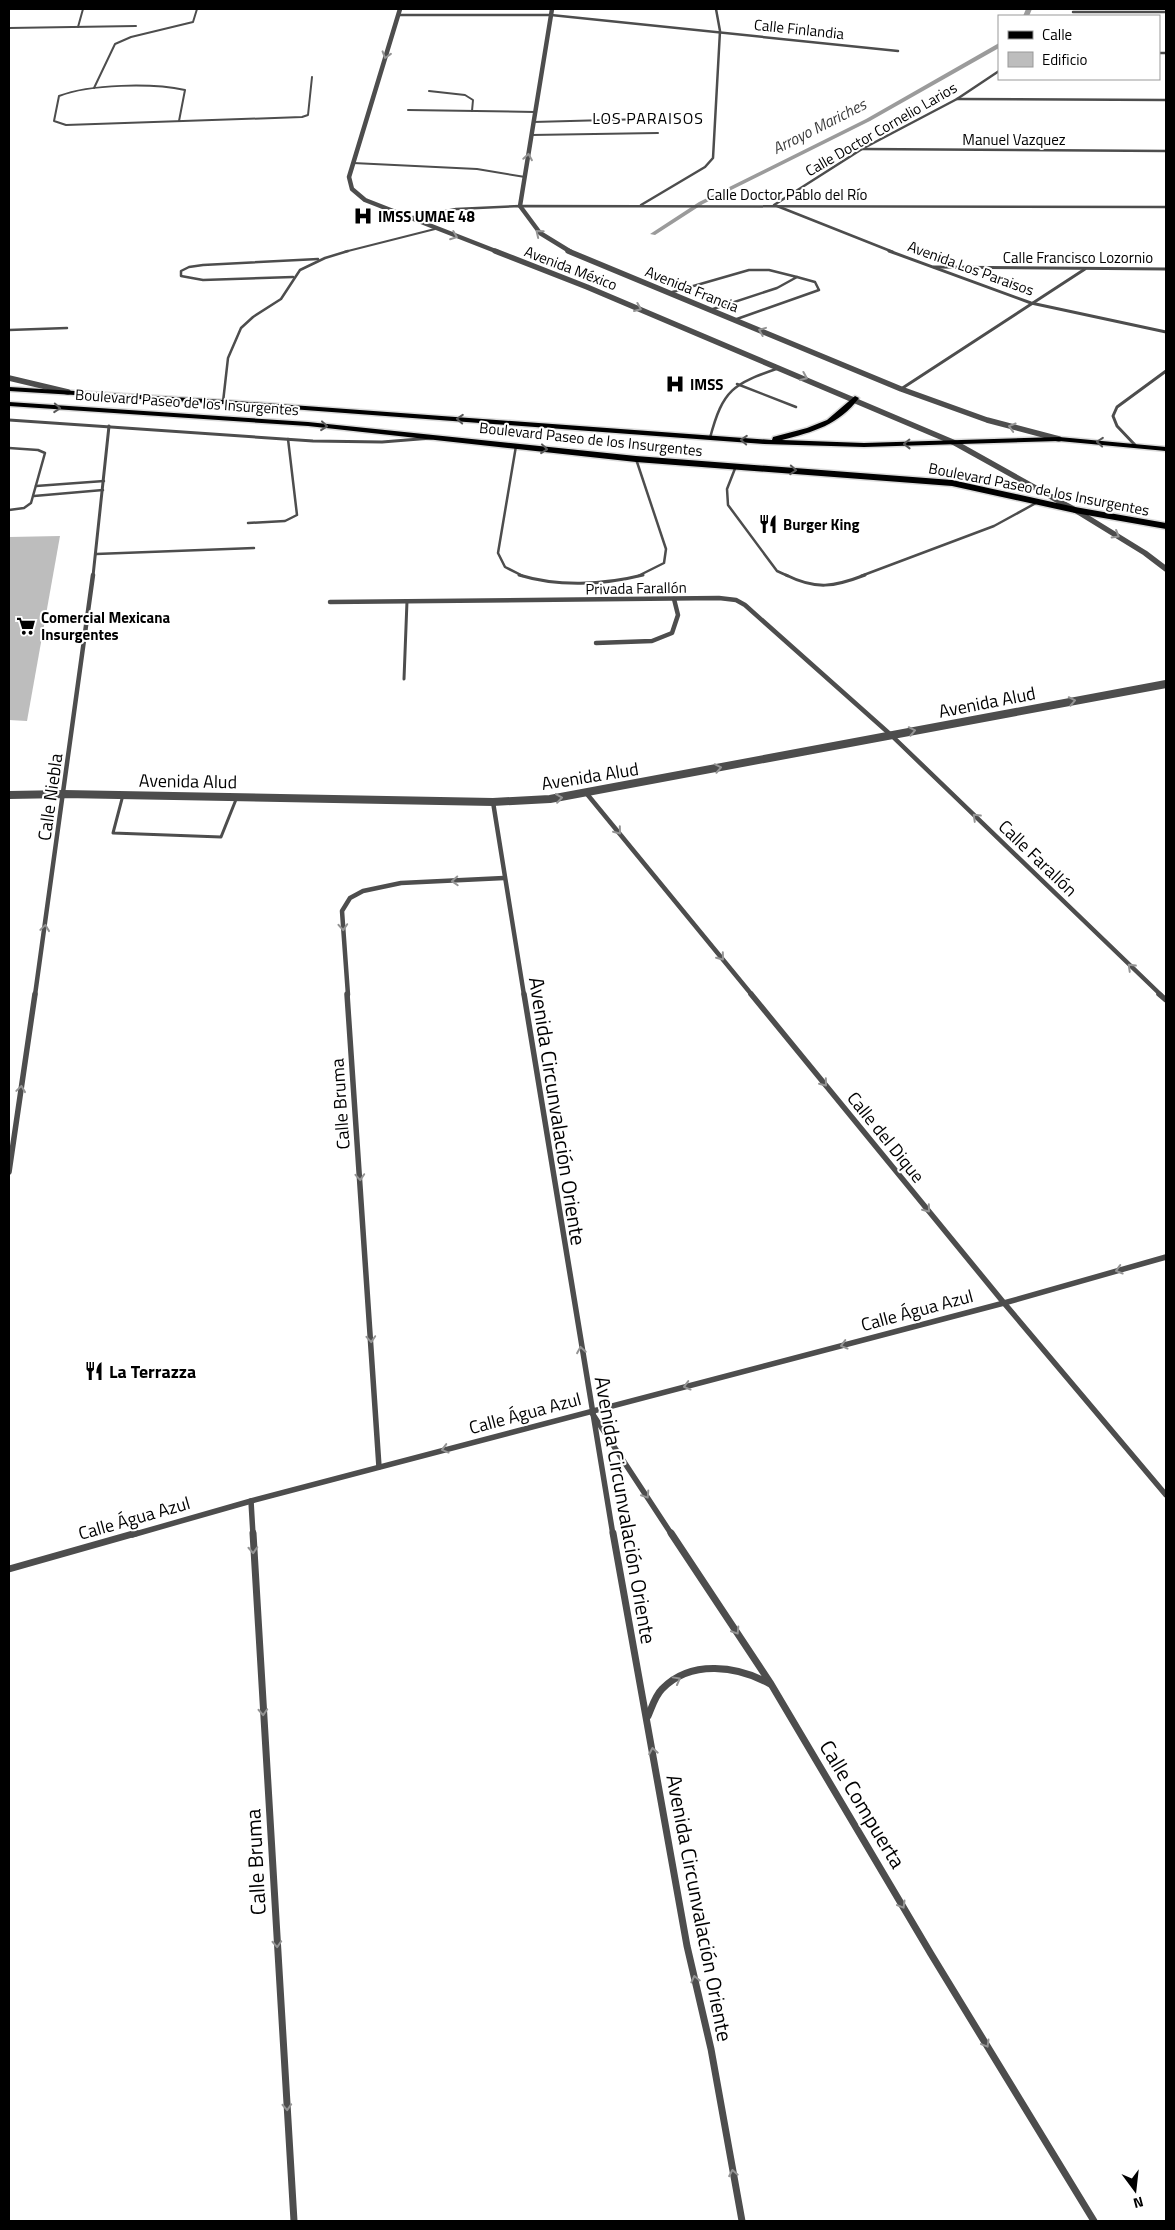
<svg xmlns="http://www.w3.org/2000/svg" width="1175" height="2230" viewBox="0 0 1175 2230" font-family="'Titillium Web',sans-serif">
<rect width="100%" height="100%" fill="#fff"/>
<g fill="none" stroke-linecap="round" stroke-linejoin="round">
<g fill="#9b9b9b" fill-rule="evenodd">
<path d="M1026 9H1032L1029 16H1023Z"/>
<path d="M999 43V48L870 121 703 204 655 235 650 234 699 202 866 119Z"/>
</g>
</g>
<path fill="#bdbdbd" d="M60 536 27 721 9 720V537Z"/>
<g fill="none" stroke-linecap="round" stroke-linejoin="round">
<g stroke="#dbdbdb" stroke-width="3">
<g id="primary">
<path d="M9 387 223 400 772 440 773 437 807 428 827 420 855 396 859 398C839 425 813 432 782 440L864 443 1059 437 1166 447V451L1059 441 864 447 764 444 223 404 9 391Z"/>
<path d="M9 402 308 422 636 456 952 480 1075 507 1166 523V529L1075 513 952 486 636 462 308 426 9 406Z"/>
</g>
</g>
<g stroke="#4d4d4d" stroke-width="2">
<path d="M309 9H346"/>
<path d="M78 27 83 9"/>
<path d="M9 28 136 26"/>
<path d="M94 88 115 44 131 37 193 22 197 9"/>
<path d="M429 91 465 95 473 100 472 111"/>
<path d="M408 110 535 112"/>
<path d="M179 121 185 90C152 83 90 84 59 96L54 121 66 125 302 117 308 115 312 77"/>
<path d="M533 122 645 119"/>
<path d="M531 135 658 133"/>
<path d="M353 163 477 169 525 177"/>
<path d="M344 252 435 229"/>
</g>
<g stroke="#4d4d4d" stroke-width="2.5">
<path d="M293 277 203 280 181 276V271L189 267 203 265 318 259"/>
<path d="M669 293 749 270H769L797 277 777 288 710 310"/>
<path d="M734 320 819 290 815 282 797 277"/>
<path d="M9 330 67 328"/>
<path d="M737 384 796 407"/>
<path d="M223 402 228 358 241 328 253 317 281 299 300 270 325 258 348 251"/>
<path d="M710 438C723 389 733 384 779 368"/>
<path d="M516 446 498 553 505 567 523 576"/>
<path d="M9 448 38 450 45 453 31 503 24 508 9 510"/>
<path d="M636 459 666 549 664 563 638 576"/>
<path d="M736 466 727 489 728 505 777 571 788 576"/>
<path d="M36 486 104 481"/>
<path d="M34 496 103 490"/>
<path d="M248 523 285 521 297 515 288 439"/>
<path d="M96 554 254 548"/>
<path d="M861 576 994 526 1036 503"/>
</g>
<g stroke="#4d4d4d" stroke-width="3">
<path d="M519 575C558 587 603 585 643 575"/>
<path d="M786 575C816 590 834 587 865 575"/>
<path d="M404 679 407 601"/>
<path d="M123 795 113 833 221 837 237 797"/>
</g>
<g stroke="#4d4d4d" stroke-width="2.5">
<path d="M1073 12H1166"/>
<path d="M399 15H551L898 51"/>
<path d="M1159 53H1166"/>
<path d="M957 99 1166 100"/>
<path d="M862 149 1166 151"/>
<path d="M641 205 705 167 713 158 720 31 716 9"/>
<path d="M774 205 862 149 957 99 999 71"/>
<path d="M777 206 893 252"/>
<path d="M408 218 456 209 520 206 1166 207"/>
</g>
<g stroke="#4d4d4d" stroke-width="3">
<path d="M889 251 1031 303 1166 332"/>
<path d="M934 267 1166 269"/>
<path d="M901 389 1085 269"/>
<path d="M9 420 313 441 382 442 432 438"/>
<path d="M1135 445 1117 426 1113 416 1117 407 1166 371"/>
<path d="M93 576 109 426"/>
</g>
<g stroke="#4d4d4d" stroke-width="4.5">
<path d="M330 602 719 598 736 600 745 605 891 735 1161 995"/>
<path d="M596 643 652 641 672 633 678 615 674 599"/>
<path d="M587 794 752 995"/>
<path d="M493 802 524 995"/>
<path d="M35 995 93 575"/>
<path d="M348 995 342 911 350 898 363 891 401 883 504 878"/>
</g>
<g stroke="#4d4d4d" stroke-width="5.5">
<path d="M347 994 379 1467"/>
<path d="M524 994 613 1535"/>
<path d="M751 994 1004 1303 1166 1495"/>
<path d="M1159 994 1166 1000"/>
<path d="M9 1172 35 994"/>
<path d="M592 1413 672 1535"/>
<path d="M251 1501 253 1535"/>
<path d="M132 1535 251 1501 1004 1303 1166 1257"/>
</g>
<g stroke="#4d4d4d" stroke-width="7">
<path d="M253 1533 294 2221"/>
<path d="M613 1533 687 1946 711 2049 742 2221"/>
<path d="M671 1533 771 1684 931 1954 1094 2221"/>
<path d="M9 1569 136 1533"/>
<path d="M648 1716C652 1707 655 1696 662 1689 691 1659 738 1666 770 1684"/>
</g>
<g stroke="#4d4d4d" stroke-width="4.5">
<path d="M400 9 349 177 352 189 365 200 498 252"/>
<path d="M552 9 520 206 540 233 571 252"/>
</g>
<g stroke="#4d4d4d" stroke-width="5.5">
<path d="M495 251 587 287 955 443 1075 510 1145 553 1166 569"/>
<path d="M568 251 901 389 987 420 1059 439"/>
<path d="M9 378 68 392"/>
</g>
<path stroke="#4d4d4d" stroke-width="8" d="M9 795 64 794 493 802 550 799 1166 684"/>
<use href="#primary" fill="#000" fill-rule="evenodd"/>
</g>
<defs><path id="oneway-chevron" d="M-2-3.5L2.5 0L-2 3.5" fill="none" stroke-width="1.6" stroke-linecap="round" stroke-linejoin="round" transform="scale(1.25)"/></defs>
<g stroke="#949494">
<use href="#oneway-chevron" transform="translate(386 55) rotate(107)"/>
<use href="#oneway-chevron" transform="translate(528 157) rotate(-81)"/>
<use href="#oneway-chevron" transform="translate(539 233) rotate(-141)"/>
<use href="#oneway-chevron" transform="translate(454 236) rotate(21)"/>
<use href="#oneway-chevron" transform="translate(638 308) rotate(23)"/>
<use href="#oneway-chevron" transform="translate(762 331) rotate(-158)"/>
<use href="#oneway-chevron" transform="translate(804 377) rotate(23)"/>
<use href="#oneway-chevron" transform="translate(1012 427) rotate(-164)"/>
<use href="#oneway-chevron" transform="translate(1116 535) rotate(31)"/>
<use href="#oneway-chevron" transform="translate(1072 701) rotate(-11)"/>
<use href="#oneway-chevron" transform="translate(912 731) rotate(-11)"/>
<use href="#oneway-chevron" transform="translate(718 768) rotate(-11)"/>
<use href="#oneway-chevron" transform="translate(559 798) rotate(-8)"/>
<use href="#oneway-chevron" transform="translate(976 817) rotate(-136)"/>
<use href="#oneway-chevron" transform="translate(618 831) rotate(51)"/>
<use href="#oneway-chevron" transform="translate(455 881) rotate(177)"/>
<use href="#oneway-chevron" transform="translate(343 927) rotate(86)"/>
<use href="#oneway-chevron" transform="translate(45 928) rotate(-82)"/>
<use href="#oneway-chevron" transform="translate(721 957) rotate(51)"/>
<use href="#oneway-chevron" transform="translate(1131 967) rotate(-136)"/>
<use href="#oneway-chevron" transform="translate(824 1083) rotate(51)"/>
<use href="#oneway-chevron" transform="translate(21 1089) rotate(-82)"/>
<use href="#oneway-chevron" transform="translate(360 1177) rotate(86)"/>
<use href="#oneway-chevron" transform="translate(927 1209) rotate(51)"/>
<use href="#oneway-chevron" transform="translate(1119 1270) rotate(164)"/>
<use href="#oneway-chevron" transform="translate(371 1339) rotate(86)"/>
<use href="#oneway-chevron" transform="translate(844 1345) rotate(165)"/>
<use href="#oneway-chevron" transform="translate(581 1350) rotate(-99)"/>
<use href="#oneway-chevron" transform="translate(687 1386) rotate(165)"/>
<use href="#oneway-chevron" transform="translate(445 1449) rotate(165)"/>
<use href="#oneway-chevron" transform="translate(646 1495) rotate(57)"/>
<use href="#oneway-chevron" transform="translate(253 1550) rotate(87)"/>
<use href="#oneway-chevron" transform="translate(736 1631) rotate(57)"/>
<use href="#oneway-chevron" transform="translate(677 1680) rotate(-29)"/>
<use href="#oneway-chevron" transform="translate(263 1712) rotate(87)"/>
<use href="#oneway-chevron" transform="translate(653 1751) rotate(-100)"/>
<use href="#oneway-chevron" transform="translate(902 1905) rotate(59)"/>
<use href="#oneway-chevron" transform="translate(277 1944) rotate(87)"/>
<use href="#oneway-chevron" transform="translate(695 1979) rotate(-103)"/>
<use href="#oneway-chevron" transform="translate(986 2044) rotate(59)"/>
<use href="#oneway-chevron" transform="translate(287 2107) rotate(87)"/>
<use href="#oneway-chevron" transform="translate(733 2173) rotate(-100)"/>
</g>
<g stroke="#595959">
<use href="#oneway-chevron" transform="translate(57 408) rotate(4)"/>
<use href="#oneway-chevron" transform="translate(460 419) rotate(-176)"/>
<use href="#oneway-chevron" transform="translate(324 426) rotate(6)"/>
<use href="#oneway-chevron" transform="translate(744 440) rotate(-176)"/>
<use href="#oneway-chevron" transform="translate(1100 442) rotate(-175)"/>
<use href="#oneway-chevron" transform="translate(907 444) rotate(179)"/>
<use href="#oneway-chevron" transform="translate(544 449) rotate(6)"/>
<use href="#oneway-chevron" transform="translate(793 470) rotate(4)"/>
</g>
<defs>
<g id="hospital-bare" transform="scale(1.5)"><path d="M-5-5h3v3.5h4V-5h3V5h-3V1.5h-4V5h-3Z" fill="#000" stroke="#fff" stroke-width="2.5" paint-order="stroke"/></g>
<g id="restaurant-bare" transform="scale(1.5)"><path d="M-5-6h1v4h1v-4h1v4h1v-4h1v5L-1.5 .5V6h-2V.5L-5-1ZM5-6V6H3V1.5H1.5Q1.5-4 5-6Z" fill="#000" stroke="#fff" stroke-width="2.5" paint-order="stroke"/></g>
<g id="supermarket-bare" transform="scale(1.5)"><path d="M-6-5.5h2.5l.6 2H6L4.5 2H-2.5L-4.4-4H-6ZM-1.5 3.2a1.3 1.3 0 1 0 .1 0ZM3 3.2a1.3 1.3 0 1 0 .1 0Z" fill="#000" stroke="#fff" stroke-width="2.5" paint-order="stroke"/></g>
</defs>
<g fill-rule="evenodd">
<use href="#hospital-bare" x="363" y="216"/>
<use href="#hospital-bare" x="675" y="384"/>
<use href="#restaurant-bare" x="768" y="524"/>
<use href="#supermarket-bare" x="26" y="626"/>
<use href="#restaurant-bare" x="94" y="1371"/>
</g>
<g text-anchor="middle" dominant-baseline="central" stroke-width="4" stroke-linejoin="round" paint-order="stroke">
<g font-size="15" fill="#000" stroke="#fff">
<text transform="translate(799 29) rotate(6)">Calle Finlandia</text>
<text transform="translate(881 129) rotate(-30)">Calle Doctor Cornelio Larios</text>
<text x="1014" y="139">Manuel Vazquez</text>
<text x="787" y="194">Calle Doctor Pablo del Río</text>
<text x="1078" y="257">Calle Francisco Lozornio</text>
<text transform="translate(571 268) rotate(21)">Avenida México</text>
<text transform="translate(971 268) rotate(20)">Avenida Los Paraisos</text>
<text transform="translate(692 289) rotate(22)">Avenida Francia</text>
<text transform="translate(187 402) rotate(4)">Boulevard Paseo de los Insurgentes</text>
<text transform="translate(591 439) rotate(6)">Boulevard Paseo de los Insurgentes</text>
<text transform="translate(1039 489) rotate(11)">Boulevard Paseo de los Insurgentes</text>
<text transform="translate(636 588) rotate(-1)">Privada Farallón</text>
</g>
<g font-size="15" font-weight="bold" fill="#000" stroke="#fff" text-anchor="start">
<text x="378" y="216">IMSS UMAE 48</text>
<text x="690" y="384">IMSS</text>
<text x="783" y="524">Burger King</text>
<text x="41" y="617">Comercial Mexicana<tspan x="41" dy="17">Insurgentes</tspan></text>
</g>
<g font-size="16" letter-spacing="1" fill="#000" stroke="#fff">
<text x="648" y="118">LOS PARAISOS</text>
</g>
<g font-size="16" font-style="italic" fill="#3c3c3c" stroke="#fff">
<text transform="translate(819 126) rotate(-27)">Arroyo Mariches</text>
</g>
<g font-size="18" fill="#000" stroke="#fff">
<text transform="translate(987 702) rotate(-11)">Avenida Alud</text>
<text transform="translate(590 776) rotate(-9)">Avenida Alud</text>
<text transform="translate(188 781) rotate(1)">Avenida Alud</text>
<text transform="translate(50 797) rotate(-82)">Calle Niebla</text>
<text transform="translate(1038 858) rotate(44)">Calle Farallón</text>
<text transform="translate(340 1104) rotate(-94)">Calle Bruma</text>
<text transform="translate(886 1137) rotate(51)">Calle del Dique</text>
<text transform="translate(917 1310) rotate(-15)">Calle Água Azul</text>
<text transform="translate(525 1413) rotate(-15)">Calle Água Azul</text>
<text transform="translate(134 1518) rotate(-16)">Calle Água Azul</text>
</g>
<g font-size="18" font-weight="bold" fill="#000" stroke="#fff" text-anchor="start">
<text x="109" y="1371">La Terrazza</text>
</g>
<g font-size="21" fill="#000" stroke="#fff">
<text transform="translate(558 1111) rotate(81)">Avenida Circunvalación Oriente</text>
<text transform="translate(626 1510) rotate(80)">Avenida Circunvalación Oriente</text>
<text transform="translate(863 1804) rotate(59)">Calle Compuerta</text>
<text transform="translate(255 1862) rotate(-93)">Calle Bruma</text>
<text transform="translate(700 1908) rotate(79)">Avenida Circunvalación Oriente</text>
</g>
</g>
<rect width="1175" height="2230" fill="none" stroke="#000000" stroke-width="20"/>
<rect x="998" y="15" width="162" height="65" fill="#ffffff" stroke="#999999"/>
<rect x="1008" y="31" width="25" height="8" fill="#000000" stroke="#999999"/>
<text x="1042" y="40" font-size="15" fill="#000000">Calle</text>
<rect x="1008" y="52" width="25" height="15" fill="#bdbdbd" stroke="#999999"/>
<text x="1042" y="65" font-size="15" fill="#000000">Edificio</text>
<g transform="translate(1135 2190) rotate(165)" stroke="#ffffff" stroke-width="4" paint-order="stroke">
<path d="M0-4L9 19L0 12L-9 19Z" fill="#000000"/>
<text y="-8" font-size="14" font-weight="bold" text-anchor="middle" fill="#000000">N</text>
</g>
</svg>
